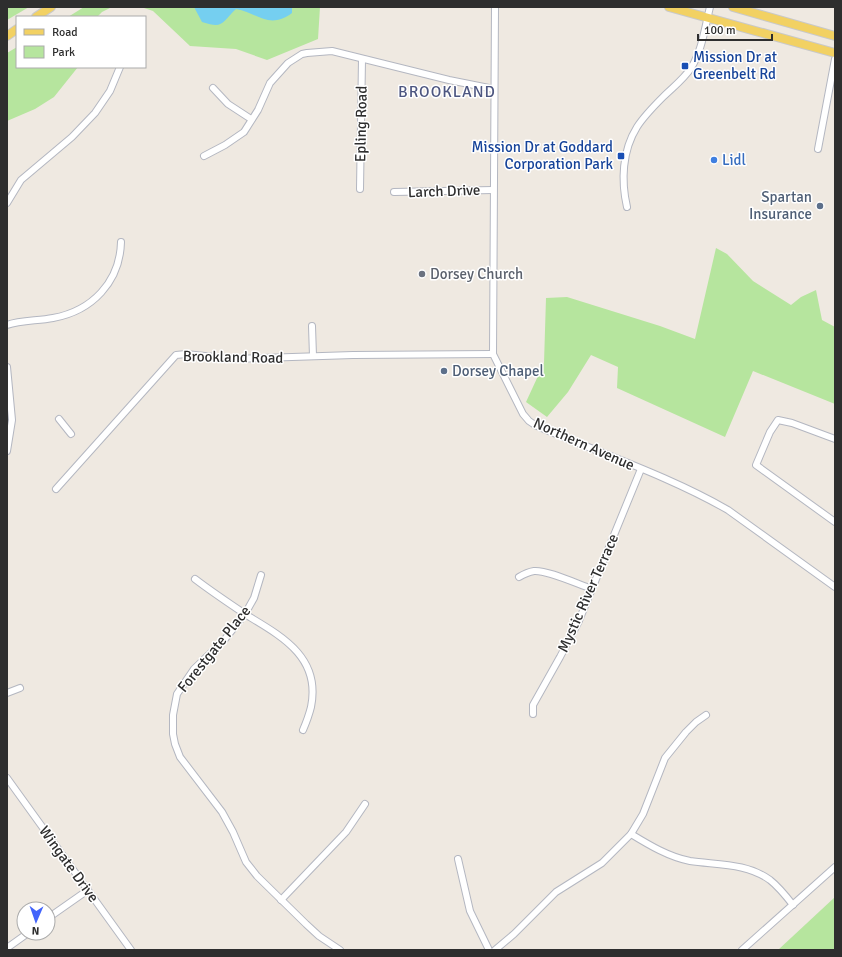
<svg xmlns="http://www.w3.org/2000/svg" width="842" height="957" viewBox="0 0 842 957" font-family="Signika,sans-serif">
<rect width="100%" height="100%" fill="#efe9e1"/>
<g fill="#b6e59e">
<path d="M7 7H29L7 20Z"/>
<path d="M84 7H112L102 12 97 17H68Z"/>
<path d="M141 7H320L318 39 267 60 236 49 190 46 153 11Z"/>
<path d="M17 47V67H78L54 97 35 109 7 121V53Z"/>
<path d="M716 248 727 254 753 281 791 305 801 297 816 290 822 320 835 327V404L753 371 725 437 617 388 618 367 591 355 568 392 547 417 526 402 544 363 546 298 567 297 660 326 695 339Z"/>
<path d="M835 897V950H778Z"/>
</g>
<path fill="#75cff0" d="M194 7H292V13C269 30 258 13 236 9 221 23 224 29 202 22Z"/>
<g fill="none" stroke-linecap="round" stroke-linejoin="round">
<g stroke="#b4b7c1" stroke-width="8">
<g id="minor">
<path d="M495 7 493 354 523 414 529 421 535 425C599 453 667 475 728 510L835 587"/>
<path d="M213 88 228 104 251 119"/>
<path d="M818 149 835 59"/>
<path d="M204 156 225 145 244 132 258 110 270 83 288 63 302 54 307 53 332 51 449 80 494 89"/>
<path d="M360 189 362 59"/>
<path d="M394 192 493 190"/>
<path d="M7 203 21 180 72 137 95 113 110 91 120 67"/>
<path d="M627 207C621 181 622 151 637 127 644 116 654 106 663 97 673 87 683 80 691 68 702 51 705 27 710 7"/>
<path d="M7 325C21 320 38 321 53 318 92 311 120 282 121 242"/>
<path d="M312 326 313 356"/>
<path d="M7 367 12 420 7 451"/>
<path d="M59 419 71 434"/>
<path d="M835 439 792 423 778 420 770 432 756 465 835 522"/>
<path d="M56 489 176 355 186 354 233 359 353 355 493 354"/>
<path d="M261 575 254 598 245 614 225 639 194 669 177 694 173 715V734L175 744 180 757 222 812 233 832 246 862 257 876 306 924 319 936 340 950"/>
<path d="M519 577C524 574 528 572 534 571 548 570 577 584 592 589"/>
<path d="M195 579C212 592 230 604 248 616 283 637 321 658 311 707 309 715 306 723 303 730"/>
<path d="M7 693 20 688"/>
<path d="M533 714V705L560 657 578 623 641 469"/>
<path d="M7 778 131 950"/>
<path d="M631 834C649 845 669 857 690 861 717 865 747 863 770 880 779 887 786 896 793 905"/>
<path d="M458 859 470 911 489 950"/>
<path d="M281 900 346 832 365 804"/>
<path d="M48 918 88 890"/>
<path d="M7 948 28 933"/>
<path d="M495 950 514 934 556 892 602 863 631 834 643 814 665 758 686 732 696 722 706 715"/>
<path d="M742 950 835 867"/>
</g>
</g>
<g stroke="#c9c9c9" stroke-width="10">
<g id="major">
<path d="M669 7 835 53"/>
<path d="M733 7 835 36"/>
<path d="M36 17 51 7"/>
<path d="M7 36 17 29"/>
</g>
</g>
<use href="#minor" stroke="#fff" stroke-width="6"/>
<use href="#major" stroke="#f2d163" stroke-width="8"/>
</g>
<g fill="#1a4fb4" stroke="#fff" stroke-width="1.5">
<rect x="681" y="62" width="8" height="8" rx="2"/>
<rect x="617" y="152" width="8" height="8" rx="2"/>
</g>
<circle fill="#3f7fe0" stroke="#fff" stroke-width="1.5" cx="714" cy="160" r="4"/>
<g fill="#5c6f8a" stroke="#fff" stroke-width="1.5">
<circle cx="820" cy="206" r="4"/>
<circle cx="444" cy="371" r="4"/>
</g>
<circle fill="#6b7280" stroke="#fff" stroke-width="1.5" cx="422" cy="274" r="4"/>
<g text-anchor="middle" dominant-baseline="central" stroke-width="3" stroke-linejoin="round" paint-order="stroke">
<g font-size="15" fill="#164399" stroke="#fff" text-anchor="start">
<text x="693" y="57">Mission Dr at<tspan x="693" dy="17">Greenbelt Rd</tspan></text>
<text x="613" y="147" text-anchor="end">Mission Dr at Goddard<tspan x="613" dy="17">Corporation Park</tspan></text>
</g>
<g font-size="15" fill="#2e2e2e" stroke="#fff">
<text transform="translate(361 124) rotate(-89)">Epling Road</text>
<text transform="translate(444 191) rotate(-2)">Larch Drive</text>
<text transform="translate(233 357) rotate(1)">Brookland Road</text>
<text transform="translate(584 444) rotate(24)">Northern Avenue</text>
<text transform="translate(588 593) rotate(-66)">Mystic River Terrace</text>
<text transform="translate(214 649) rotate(-51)">Forestgate Place</text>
<text transform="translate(69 864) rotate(54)">Wingate Drive</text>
</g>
<g font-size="15" fill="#366cbe" stroke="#fff" text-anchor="start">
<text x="722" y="160">Lidl</text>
</g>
<g font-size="15" fill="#4e5e75" stroke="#fff" text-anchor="end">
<text x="812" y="197">Spartan<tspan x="812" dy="17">Insurance</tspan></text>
<text x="452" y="371" text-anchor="start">Dorsey Chapel</text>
</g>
<g font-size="15" fill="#5b616d" stroke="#fff" text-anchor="start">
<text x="430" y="274">Dorsey Church</text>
</g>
<g font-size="16" letter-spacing="1" fill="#4d5680" stroke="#fff">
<text x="447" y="92">BROOKLAND</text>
</g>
</g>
<rect width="842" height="957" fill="none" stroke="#2e2e2e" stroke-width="16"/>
<rect x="16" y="16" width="130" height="52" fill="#ffffff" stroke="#ababab"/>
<rect x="24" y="29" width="20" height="6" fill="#f2d163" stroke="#ababab"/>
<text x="52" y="36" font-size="12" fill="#2e2e2e">Road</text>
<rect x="24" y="46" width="20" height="12" fill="#b6e59e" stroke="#ababab"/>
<text x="52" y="56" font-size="12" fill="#2e2e2e">Park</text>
<g transform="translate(36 921) rotate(182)"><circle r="19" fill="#ffffff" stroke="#ababab"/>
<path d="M0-3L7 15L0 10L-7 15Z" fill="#4264fb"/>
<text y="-6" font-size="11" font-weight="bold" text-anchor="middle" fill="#2e2e2e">N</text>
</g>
<path d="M698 34v6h74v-6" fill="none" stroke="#2e2e2e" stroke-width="2"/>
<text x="704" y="34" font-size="12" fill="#2e2e2e" stroke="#ffffff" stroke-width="3" paint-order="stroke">100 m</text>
</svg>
